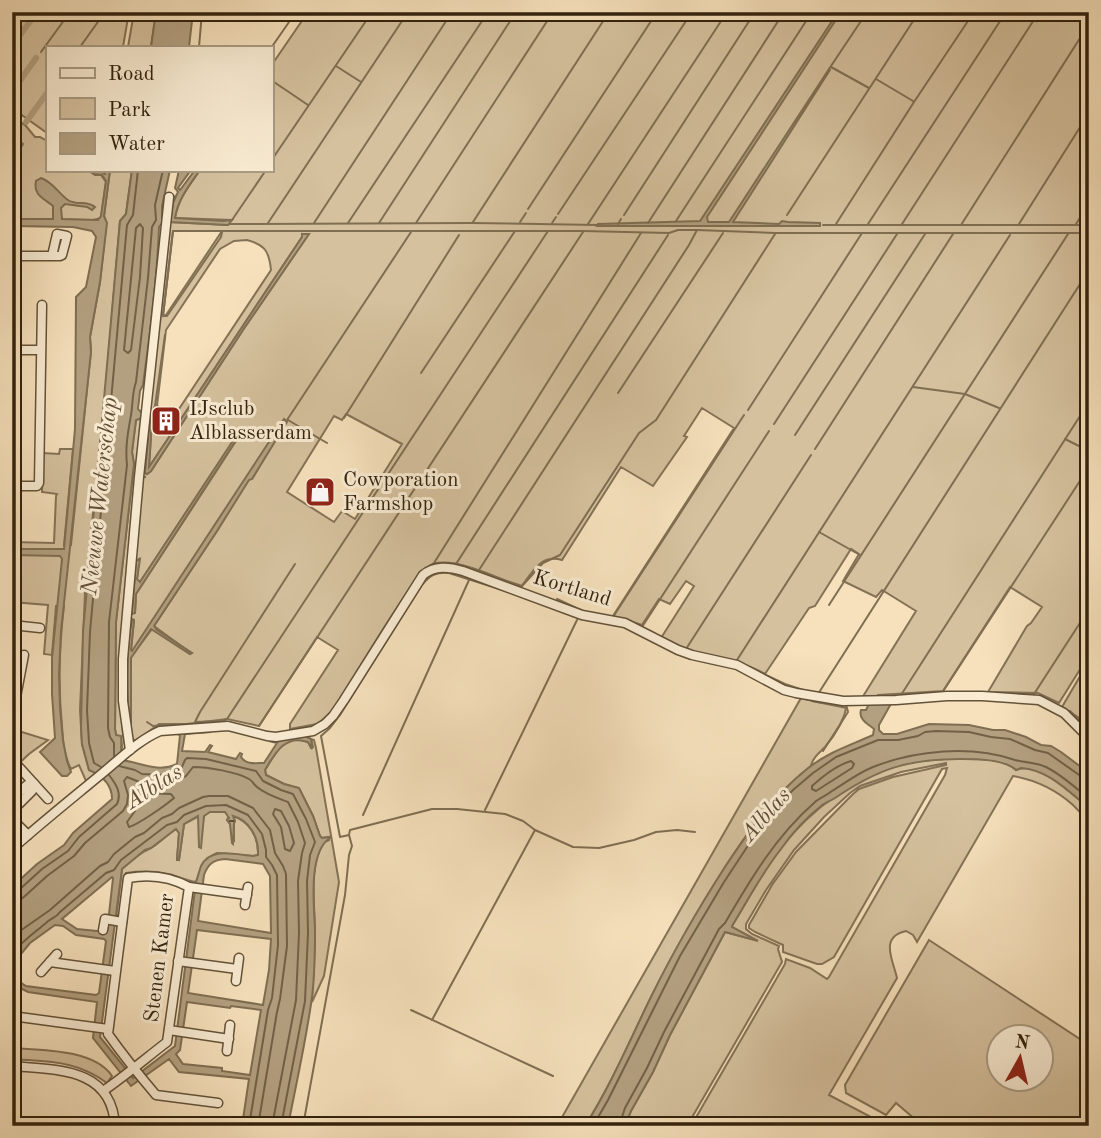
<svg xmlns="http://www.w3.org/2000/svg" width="1101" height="1138" viewBox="0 0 1101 1138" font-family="'Old Standard TT',serif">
<rect width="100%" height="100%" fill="#f6e1bc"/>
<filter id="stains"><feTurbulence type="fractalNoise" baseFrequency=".00286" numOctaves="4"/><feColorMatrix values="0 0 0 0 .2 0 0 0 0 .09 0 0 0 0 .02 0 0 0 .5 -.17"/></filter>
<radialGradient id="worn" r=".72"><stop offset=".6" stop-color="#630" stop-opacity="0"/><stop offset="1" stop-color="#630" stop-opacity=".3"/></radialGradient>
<g fill="#d5c19e" stroke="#847256" stroke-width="2" fill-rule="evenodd">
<path d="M12 12H129L123 47H47V133L12 108Z"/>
<path d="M134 12H156L151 47H128Z"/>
<path d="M308 12H1089V655L1059 703 1038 693 988 692 1027 626 1031 623 1042 607 1010 587 943 691 878 695 873 698H862L916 611 882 590 876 597 843 581 859 554 851 549 815 606 809 608 765 674C739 659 709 658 681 648 674 646 668 641 661 638L694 586 686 581 670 604 659 599 642 625 613 616 734 428 702 408 684 436 687 437 653 486 621 467 562 560C540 554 533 572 521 587 498 578 457 557 433 564 416 568 346 692 330 714L317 724 290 729V724L338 650 317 637 259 726 227 719 186 724H159L136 741 131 738 124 685 141 477H146L141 476 171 199 177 195 173 203 170 222 228 225 231 220 175 218C178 199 189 186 200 170H271V66ZM173 231H222L166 315 163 316ZM302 234 308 235 243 330 151 471 147 474 145 473 150 420H152L149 467 173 432 152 420 154 408 175 420 174 422 177 424 174 430 302 237ZM247 240C265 245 269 251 271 270L175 415 157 406 166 330 220 249 234 241ZM346 414 402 444 355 519 342 511 334 522 287 492 334 416 342 420ZM285 419 252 479H249L217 531 154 626 191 653 190 654 152 629 131 657V724C124 694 127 650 132 619L134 620 131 650 133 651ZM238 434 240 435 136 594 135 613H132L136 561 139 559 137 580 140 582Z"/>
<path d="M12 116 26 126 35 137H40L47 141V170H88L95 175H101L106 182 101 218 93 220 12 219V162L23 144 12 136V125L17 126 12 123Z"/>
<path d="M110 170H132L126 214 120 221 105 396 85 593 80 710 82 744 89 770 97 773 86 781 79 765 71 769C64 756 63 741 62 726 58 686 59 647 64 606H56L52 655 44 654 48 605 12 602V542L54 543 56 496 57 494 42 492 43 453 59 454 60 449H73L64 545H71L91 351 90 337 100 282 106 227 104 216Z"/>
<path d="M142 418 120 680 123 735 126 750 120 754 122 747 121 737 116 735 115 729 116 622 134 464 132 452 136 420Z"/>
<path d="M1089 661V705L1081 719 1062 707Z"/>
<path d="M801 698 817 702 847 705C844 721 836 734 825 747 819 753 813 757 811 766 775 794 750 829 725 867 698 909 673 953 651 997 630 1040 611 1085 585 1126H557Z"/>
<path d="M12 729 48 740 29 754 12 770Z"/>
<path d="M311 739 314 740 316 748 339 882 324 976 312 1002C313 979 315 955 315 932 315 903 308 867 324 842L329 840V837L322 838 320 836 313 816 299 788 284 784 266 775 265 770C276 753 283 733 308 742L311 748 313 747Z"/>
<path d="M957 759C975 759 1002 757 1016 770 1038 760 1073 795 1089 808V821C1083 816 1078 810 1073 805 1056 790 1035 780 1013 776L917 942 913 935 906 931C879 937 893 960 897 978L829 1095 873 1118 881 1126H691L785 964 786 959 810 968 827 979 829 977 945 775 947 768 942 769 834 957 822 964H817L783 952V945L755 932 749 928V925L772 885 796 852 852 795 859 789 893 777 946 765V763L901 772 860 786 850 793 824 817 794 850 766 890 746 924V929L752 934 779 946 778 949 782 962 687 1126H625L631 1111 653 1072 670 1035 725 932 752 939 732 927V926C748 900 762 872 781 848 811 809 855 776 904 764 921 760 939 759 957 759Z"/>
<path d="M210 811 225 812 229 816 227 820 230 824 234 842V823L235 821 233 816C249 821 259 837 258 855L253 856 217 853C203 860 201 868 196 882 186 881 178 876 168 874 154 871 140 871 126 873L120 915H118L116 918 122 869C130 860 140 853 151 848 160 843 167 834 176 829L179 833 177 859 179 860 184 824 199 816V847L204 816Z"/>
<path d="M929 940 1089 1045V1126H923L896 1103 886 1115 846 1093 845 1085ZM1042 1036V1078H1000V1036Z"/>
<path d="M12 1048C41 1050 94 1049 112 1076L107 1083C76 1060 49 1062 12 1059Z"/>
</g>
<g fill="#b3a080" stroke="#7f6e52" stroke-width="2" fill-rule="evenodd">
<path d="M156 12H193L189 47H151Z"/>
<path d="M838 12H841L707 217 708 222H729L829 69 830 70 828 73 733 222 779 224 782 221 788 222 820 223V226H597L598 224 700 221Z"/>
<path d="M88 170H98L105 174 106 170H110L104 216 107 223 100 282 90 337 91 352 61 631 59 674 60 708 63 741 67 761 71 772 67 776H62L40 752 55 738 52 694V658L62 559 60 556 12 555V549H64L75 429 76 297 86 287 96 237 92 231 73 227 12 226V219H53V206C43 198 33 195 36 181L41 178C53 182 58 193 68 200 76 206 87 200 95 207L92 210 87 207 65 204 61 208 62 219 98 220 101 216 106 181 102 175 94 174Z"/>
<path d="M132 170H170L162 206V223L159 227C157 280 150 333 143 385L140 391 138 409 142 413V418L136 420 132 452 134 464 116 622 115 729 116 735 121 736C122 744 120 752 122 760 141 763 158 773 177 764L180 735 174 733 210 729V732L185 734 182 751 205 752 210 745 212 746 208 752 236 759 240 753 242 754 241 757C246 765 256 763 264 763L277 743 269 741 302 735 311 739 312 749 308 742C285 734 275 753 265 770L266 775 284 784 299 788 313 816 320 836 322 838 330 837V838C308 852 314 905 315 929 315 954 315 980 311 1004 305 1045 296 1085 288 1126H242L249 1079 179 1072 169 1059 131 1086 93 1038 97 1002 28 992 12 984V977L26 986 96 995 99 993 106 941 104 939 76 935 63 926 55 925 30 943 12 965V887L37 864 64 845 73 833 112 799C112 784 101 775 89 770L82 744 81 727 83 632 120 221 126 214ZM210 812H225L229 818 227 820 230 824 232 843 233 844 234 823 235 821 233 816C249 820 259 837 258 855L253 856C237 855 211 846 201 866 199 871 198 877 196 882L175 1046 133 1078 100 1037 122 869 145 850 151 848 176 829 179 833 177 860H179L184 824 198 816 199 847 201 848 204 816ZM225 859 263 864 270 876 271 933 198 921 204 875C208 864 213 860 225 859ZM112 877 113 878 107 932 77 929 62 919ZM197 930 271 939 269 970 263 1005 188 993ZM187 1002 230 1008 231 1006 261 1010 250 1075 222 1071V1068L183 1064 176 1054 180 1050Z"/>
<path d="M179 170H191L178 188 180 190 195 170H200C189 186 178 199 175 218L223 221 232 220 228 225 170 222 173 203 178 192 175 188Z"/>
<path d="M302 234H309L243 330 151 471 147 474 145 473 150 419 152 420 149 467 302 237Z"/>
<path d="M284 419 287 422 252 479 249 480 217 531 154 626 157 630 192 653 190 654 151 629 131 658V727C125 698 126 649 132 619L134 620 131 650 132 651Z"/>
<path d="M238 433 240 434 136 594 135 613 132 614 136 561 140 559 137 579 140 582Z"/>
<path d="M892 702 879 725V730L883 734H897L929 724 969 725 993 730H1005L1026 737 1041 745 1051 746 1061 752 1089 773V808C1068 791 1049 770 1021 768L1016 770C1005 759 975 759 960 759 907 759 878 769 835 798 830 801 825 803 821 806 806 818 792 833 781 849 762 873 748 900 732 926V927L758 941 725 932 670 1035 653 1072 631 1111 625 1126H585C611 1085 630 1040 651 997 673 952 698 909 725 867 749 831 773 796 807 769 828 752 849 746 873 735L874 729C868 724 858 719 861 710H866L869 704Z"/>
</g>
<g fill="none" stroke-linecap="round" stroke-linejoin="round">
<g stroke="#726146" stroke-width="2">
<path d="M140 224 143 228 140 277 131 350 128 353 124 350 136 228Z"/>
<path d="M114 756V743L110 737 108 728 109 622 127 465C125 447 128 432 131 415 133 404 132 393 136 382L148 278 152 227 156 220 155 205 163 170"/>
<path d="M851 761 854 764 852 768 816 791 812 789V786C823 776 837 765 851 761Z"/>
<path d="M119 766 135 770 142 774 165 775 181 769 185 760 187 758 206 759 256 771 263 781 281 790 293 794 306 819 315 842 310 855 307 881 308 933 305 1001 281 1126"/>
<path d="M101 767 94 763 89 743 87 710 90 632 127 225 133 215 138 170"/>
<path d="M142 793 171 794 174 798C166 805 139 824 129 827L127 822 135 811 139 796Z"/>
<path d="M275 809 281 811 289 826 294 843 290 851 285 849 281 827 273 814Z"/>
<path d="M12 892 19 890 42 869 68 851 79 837 117 804C122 793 116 784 109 775"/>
<path d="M12 901 20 900 25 896 47 876 74 856 85 843 123 811 127 804 128 795 124 781 127 777 142 783H172L186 776 193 767C208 767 237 772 249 779 254 782 252 783 257 787 265 794 277 798 288 802L298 822 305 843 302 853 298 881 299 933 296 1000 272 1126"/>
<path d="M12 940 20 931 50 910 100 866 108 862 114 854 135 837 144 833 162 818 172 814 179 808 203 797 209 796H228L253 808 270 830 275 853 283 866 286 874 287 946 280 999 277 1012 258 1126"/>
<path d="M12 954C22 941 34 933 46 923 51 918 56 918 60 912L106 873 114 870 121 860 167 825 177 822 184 815 206 806 226 805 248 815 262 834 266 850V857L272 865 277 875 278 945 272 998 268 1010 249 1126"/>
<path d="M593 1126 608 1100 680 956 724 882 755 835 767 818 793 790 813 773 836 757 878 740H898L918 736 925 732 936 731 969 732 991 737 1010 739 1035 750 1048 753 1082 777 1089 778"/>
<path d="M619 1126 625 1108 647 1068 664 1032 719 929 725 923C750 880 776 836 814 803 819 798 826 796 832 791 845 783 858 773 873 767 916 750 971 745 1015 760 1025 763 1035 762 1046 767 1062 775 1075 787 1089 799"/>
</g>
<g stroke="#7f6e52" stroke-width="2">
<path d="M80 47 105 12"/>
<path d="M199 47 202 12"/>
<path d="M271 48 296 12"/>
<path d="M41 52 70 12"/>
<path d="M336 66 361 82"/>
<path d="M831 67 869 88"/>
<path d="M829 69 867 12"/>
<path d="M876 79 913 101"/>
<path d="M271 80 308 105"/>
<path d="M271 161 372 12"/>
<path d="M528 209 657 12"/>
<path d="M558 214 692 12"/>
<path d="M624 215 755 12"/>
<path d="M787 215 919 12"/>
<path d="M232 220 266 170"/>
<path d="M676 221 812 12"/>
<path d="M473 222 609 12"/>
<path d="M520 222 526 213"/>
<path d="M268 223 408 12"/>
<path d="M314 223 452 12"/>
<path d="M348 223 488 12"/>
<path d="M379 223 516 12"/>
<path d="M416 223 553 12"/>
<path d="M552 223 556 217"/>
<path d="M648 223 784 12"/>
<path d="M230 224 472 223 597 225"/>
<path d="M588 224 727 12"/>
<path d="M618 224 621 219"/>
<path d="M836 224 914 102 974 12"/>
<path d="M868 224 1006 12"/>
<path d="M902 224 1039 12"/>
<path d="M1019 224 1089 113"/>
<path d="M1076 224 1089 204"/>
<path d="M823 225H1089"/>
<path d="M961 225 1089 24"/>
<path d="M222 232 221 237 167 316H163L173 231H583L669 233 678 230H697L775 233H1089"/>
<path d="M421 373 515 231"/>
<path d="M913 387 965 394 999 408"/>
<path d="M618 393 723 233"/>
<path d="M155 406 165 335"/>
<path d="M748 410 862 233"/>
<path d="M344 418 459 235"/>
<path d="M287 420 411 232"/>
<path d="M288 420 327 443"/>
<path d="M774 424 897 234"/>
<path d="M795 435 925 234"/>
<path d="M1065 439 1089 451"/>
<path d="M815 449 953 234"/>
<path d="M819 532 860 555"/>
<path d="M434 563 641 233"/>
<path d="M295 564 200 712 195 722 222 721 227 719 548 231"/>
<path d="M456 564 668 235"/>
<path d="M462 566 522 586 543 563 560 555 639 433 656 420 775 234"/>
<path d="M426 569 434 563 458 564"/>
<path d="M479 570 689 245 697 230"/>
<path d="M515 594 449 573C436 572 430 575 422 585L340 715 330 728 321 736 340 837 349 835 350 830 432 809H457L505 814 523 821 535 830 573 847 599 848 634 840 656 832 677 830 695 832"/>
<path d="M557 599 583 611"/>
<path d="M829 605 1068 234"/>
<path d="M573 616 584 619"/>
<path d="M613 617 744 415"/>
<path d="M642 627 769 431"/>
<path d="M686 649 811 455"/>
<path d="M680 655 691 659"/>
<path d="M734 660 785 684 806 691"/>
<path d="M737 660 1010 235"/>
<path d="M775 689 788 695"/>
<path d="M942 693 1089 467"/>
<path d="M818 694 1089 270"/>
<path d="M1013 694H1034L1089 609"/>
<path d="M901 695 1089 402"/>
<path d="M339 700 348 687"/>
<path d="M812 701 847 708 848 712 823 751"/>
<path d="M1070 711 1081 722"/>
<path d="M147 722 153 726 184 724"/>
<path d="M259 726 583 232"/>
<path d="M296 729 311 727"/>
<path d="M485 810 577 620"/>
<path d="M363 815 469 580"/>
<path d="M411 1010 553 1076"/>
<path d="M432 1020 535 830"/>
<path d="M303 1126 345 895 349 855 352 846 349 835"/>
</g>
<g stroke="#b3a080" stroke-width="6">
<path d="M20 35 37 12"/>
<path d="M12 46 15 42"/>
<path d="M12 92 36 58"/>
<path d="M26 122 47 93"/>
</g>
<path stroke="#5f4e35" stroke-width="2" stroke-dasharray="9 7" stroke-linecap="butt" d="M229 821H234"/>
<g stroke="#635239" stroke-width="11">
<g id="minor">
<path d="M12 256H60L62 255 67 236 57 234 52 256"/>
<path d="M12 350H40"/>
<path d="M12 486H37L39 483 42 305"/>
<path d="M12 625 40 628"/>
<path d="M12 700 16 697 24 655"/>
<path d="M130 750 123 701V659L139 477 169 197"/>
<path d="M18 766 48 799"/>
<path d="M12 804 16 801 13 798 27 785 34 784 32 791 19 804 16 801"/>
<path d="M12 819 28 835"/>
<path d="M12 849C40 824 70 800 99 776 119 760 137 741 160 731L228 726 267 736 276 737 313 731 325 724 333 716 344 700 423 575C435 565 449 567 463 571L582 615 625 623 678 650 692 655 737 665 784 690 796 693 843 701 896 700 947 696H982L1039 700 1064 713 1089 738"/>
<path d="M189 887 247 895"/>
<path d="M245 905 248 887"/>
<path d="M103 930 105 919 122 922"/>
<path d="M178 961 237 969"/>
<path d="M50 962 115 971"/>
<path d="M41 972 57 954"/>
<path d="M236 981 239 958"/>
<path d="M12 1010 14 1007"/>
<path d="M12 1016 108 1029"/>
<path d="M169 1030 229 1039"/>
<path d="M227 1051 230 1025"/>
<path d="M12 1066C56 1070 112 1067 115 1126"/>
<path d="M103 1091C125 1076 146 1058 167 1042L189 887C171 877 149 874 128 878L108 1034C123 1055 139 1075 156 1095L218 1103"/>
<path d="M885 1123V1126"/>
</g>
</g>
<use href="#minor" stroke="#f9ecd3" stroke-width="8"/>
</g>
<defs>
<g id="building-square" transform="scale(1.575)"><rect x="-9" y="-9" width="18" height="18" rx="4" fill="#8f2418" stroke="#f9ecd3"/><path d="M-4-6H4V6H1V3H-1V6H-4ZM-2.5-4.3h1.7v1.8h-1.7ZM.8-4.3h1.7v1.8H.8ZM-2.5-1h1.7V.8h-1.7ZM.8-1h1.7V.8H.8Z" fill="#fff"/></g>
<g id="shop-square" transform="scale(1.575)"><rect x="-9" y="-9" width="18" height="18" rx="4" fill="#8f2418" stroke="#f9ecd3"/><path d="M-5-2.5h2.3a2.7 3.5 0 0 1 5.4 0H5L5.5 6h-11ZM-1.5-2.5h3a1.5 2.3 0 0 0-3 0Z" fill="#fff"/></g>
</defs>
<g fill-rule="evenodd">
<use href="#building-square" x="166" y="421"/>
<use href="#shop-square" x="320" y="492"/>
</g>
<g text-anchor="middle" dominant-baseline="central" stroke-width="6" stroke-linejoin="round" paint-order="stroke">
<g font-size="21" fill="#32220d" stroke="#f9ecd3" text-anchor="start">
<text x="189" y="409">IJsclub<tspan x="189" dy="24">Alblasserdam</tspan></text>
<text x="343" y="480">Cowporation<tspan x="343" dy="24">Farmshop</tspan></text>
</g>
<g font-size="21" fill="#32220d" stroke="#f9ecd3">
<text transform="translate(572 589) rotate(17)">Kortland</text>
<text transform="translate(160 958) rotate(-83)">Stenen Kamer</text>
</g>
<g font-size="23" font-style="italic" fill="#5f4e35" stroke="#f9ecd3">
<text transform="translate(100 496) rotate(-84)">Nieuwe Waterschap</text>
<text transform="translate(154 787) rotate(-33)">Alblas</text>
<text transform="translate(766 815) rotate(-49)">Alblas</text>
</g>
</g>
<rect width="1101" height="1138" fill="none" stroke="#f6e1bc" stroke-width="42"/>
<rect x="14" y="14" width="1073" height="1110" fill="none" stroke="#32220d" stroke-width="3.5"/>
<rect x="21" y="21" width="1059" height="1096" fill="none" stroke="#32220d" stroke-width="2"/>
<rect x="46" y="46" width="228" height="126" fill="#f9ecd3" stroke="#a99b84" stroke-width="2"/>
<rect x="60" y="68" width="35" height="10" fill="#f9ecd3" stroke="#a99b84" stroke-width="2"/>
<text x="108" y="80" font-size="21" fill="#32220d">Road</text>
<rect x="60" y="98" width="35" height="21" fill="#d5c19e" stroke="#a99b84" stroke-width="2"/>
<text x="108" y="116" font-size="21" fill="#32220d">Park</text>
<rect x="60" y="133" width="35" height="21" fill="#b3a080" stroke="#a99b84" stroke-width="2"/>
<text x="108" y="150" font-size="21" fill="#32220d">Water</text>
<g transform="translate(1020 1058) rotate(8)"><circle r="33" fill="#f9ecd3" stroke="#a99b84" stroke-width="2"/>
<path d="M0-5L12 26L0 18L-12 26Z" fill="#8f2418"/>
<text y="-10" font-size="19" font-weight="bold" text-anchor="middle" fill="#32220d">N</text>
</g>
<rect width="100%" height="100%" filter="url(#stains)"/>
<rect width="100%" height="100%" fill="url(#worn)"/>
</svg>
